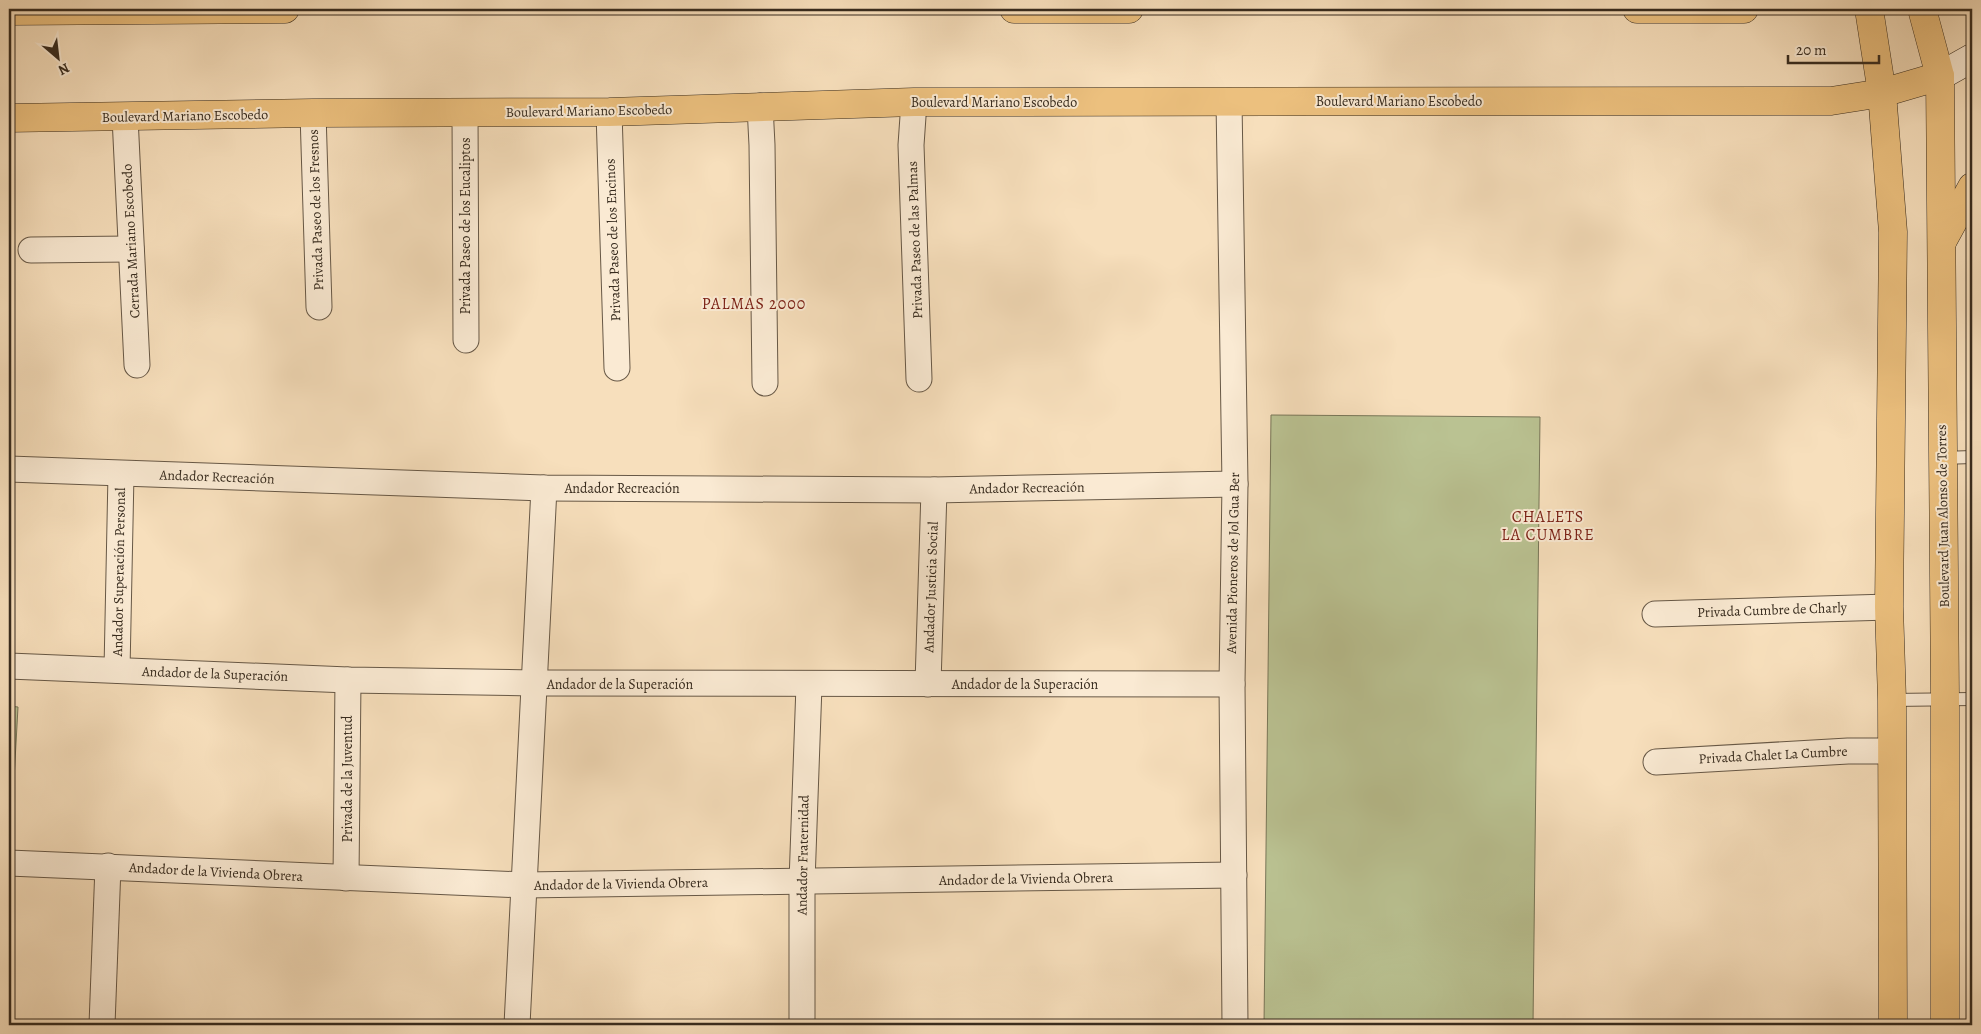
<svg xmlns="http://www.w3.org/2000/svg" width="1981" height="1034" viewBox="0 0 1981 1034" font-family="Alegreya,serif">
<rect width="100%" height="100%" fill="#f7dfbc"/>
<filter id="stains"><feTurbulence type="fractalNoise" baseFrequency=".004" numOctaves="4"/><feColorMatrix values="0 0 0 0 .2 0 0 0 0 .09 0 0 0 0 .02 0 0 0 .5 -.17"/></filter>
<radialGradient id="worn" r=".72"><stop offset=".6" stop-color="#630" stop-opacity="0"/><stop offset="1" stop-color="#630" stop-opacity=".3"/></radialGradient>
<g fill="#bac292" stroke="#787658">
<path d="M1271 415 1540 417 1533 1025H1264Z"/>
<path d="M9 706 18 707 11 834H9Z"/>
</g>
<g fill="none" stroke-linecap="round" stroke-linejoin="round">
<g stroke="#675846" stroke-width="14">
<g id="lane">
<path d="M1942 458 1972 457"/>
<path d="M1892 700 1972 699"/>
</g>
</g>
<g stroke="#675846" stroke-width="27">
<g id="street">
<path d="M1229 101 1235 484 1232 684 1235 1025"/>
<path d="M914 102 911 145 919 379"/>
<path d="M760 106 762 145 765 383"/>
<path d="M465 112 466 340"/>
<path d="M609 112 617 368"/>
<path d="M313 113 319 307"/>
<path d="M125 117 137 365"/>
<path d="M31 250 131 249"/>
<path d="M9 469 544 488 934 490 1235 484"/>
<path d="M1655 614 1889 607"/>
<path d="M9 666 348 680 534 683 1232 684"/>
<path d="M117 670 121 474"/>
<path d="M928 684 934 490"/>
<path d="M1656 762 1848 751H1890"/>
<path d="M9 863 524 885 1234 875"/>
<path d="M346 878 348 680"/>
<path d="M102 1025 108 866"/>
<path d="M517 1025 544 488"/>
<path d="M802 1025V882L809 685"/>
</g>
</g>
<g stroke="#372b1e" stroke-width="29">
<path id="secondary" d="M1940 76 1972 58"/>
</g>
<g stroke="#372b1e" stroke-width="29">
<g id="primary">
<path d="M1014 9H1129"/>
<path d="M1637 9H1744"/>
<path d="M1869 9 1882 93 1893 232 1889 607 1892 700 1893 1025"/>
<path d="M1922 9 1940 76 1945 699V1025"/>
<path d="M9 11 285 9"/>
<path d="M9 118 313 113 609 112 914 102 1831 101 1882 93 1940 76"/>
<path d="M1943 240 1972 187"/>
</g>
</g>
<use href="#lane" stroke="#faead3" stroke-width="12"/>
<use href="#street" stroke="#faead3" stroke-width="25"/>
<use href="#secondary" stroke="#faead3" stroke-width="28"/>
<use href="#primary" stroke="#ecc07e" stroke-width="28"/>
</g>
<g text-anchor="middle" dominant-baseline="central" stroke-width="4" stroke-linejoin="round" paint-order="stroke">
<g font-size="14" fill="#372b1e" stroke="#faead3">
<text x="1399" y="101">Boulevard Mariano Escobedo</text>
<text x="994" y="102">Boulevard Mariano Escobedo</text>
<text transform="translate(589 111) rotate(-1)">Boulevard Mariano Escobedo</text>
<text transform="translate(185 116) rotate(-1)">Boulevard Mariano Escobedo</text>
<text transform="translate(316 210) rotate(-92)">Privada Paseo de los Fresnos</text>
<text transform="translate(465 226) rotate(-90)">Privada Paseo de los Eucaliptos</text>
<text transform="translate(613 240) rotate(-92)">Privada Paseo de los Encinos</text>
<text transform="translate(915 240) rotate(-92)">Privada Paseo de las Palmas</text>
<text transform="translate(131 241) rotate(-93)">Cerrada Mariano Escobedo</text>
<text transform="translate(217 477) rotate(2)">Andador Recreación</text>
<text x="622" y="488">Andador Recreación</text>
<text transform="translate(1027 488) rotate(-1)">Andador Recreación</text>
<text transform="translate(1943 516) rotate(-91)">Boulevard Juan Alonso de Torres</text>
<text transform="translate(1233 563) rotate(-89)">Avenida Pioneros de Jol Gua Ber</text>
<text transform="translate(119 572) rotate(-89)">Andador Superación Personal</text>
<text transform="translate(931 587) rotate(-88)">Andador Justicia Social</text>
<text transform="translate(1772 610) rotate(-2)">Privada Cumbre de Charly</text>
<text transform="translate(215 674) rotate(2)">Andador de la Superación</text>
<text x="620" y="684">Andador de la Superación</text>
<text x="1025" y="684">Andador de la Superación</text>
<text transform="translate(1773 755) rotate(-3)">Privada Chalet La Cumbre</text>
<text transform="translate(347 779) rotate(-90)">Privada de la Juventud</text>
<text transform="translate(803 855) rotate(-89)">Andador Fraternidad</text>
<text transform="translate(216 872) rotate(3)">Andador de la Vivienda Obrera</text>
<text transform="translate(1026 879) rotate(-1)">Andador de la Vivienda Obrera</text>
<text transform="translate(621 884) rotate(-1)">Andador de la Vivienda Obrera</text>
</g>
<g font-size="16" letter-spacing="1" fill="#7a1f14" stroke="#faead3">
<text x="754" y="304">PALMAS 2000</text>
<text x="1548" y="517">CHALETS<tspan x="1548" dy="18">LA CUMBRE</tspan></text>
</g>
</g>
<rect width="1981" height="1034" fill="none" stroke="#f7dfbc" stroke-width="30"/>
<rect x="10" y="10" width="1961" height="1014" fill="none" stroke="#372b1e" stroke-width="2.5"/>
<rect x="15" y="15" width="1951" height="1004" fill="none" stroke="#372b1e"/>
<g transform="translate(58 58) rotate(152)" stroke="#faead3" stroke-width="4" paint-order="stroke">
<path d="M0-4L9 19L0 12L-9 19Z" fill="#372b1e"/>
<text y="-8" font-size="14" font-weight="bold" text-anchor="middle" fill="#372b1e">N</text>
</g>
<path d="M1788 55v8h91v-8" fill="none" stroke="#372b1e" stroke-width="2.5"/>
<text x="1796" y="55" font-size="15" fill="#372b1e" stroke="#faead3" stroke-width="4" paint-order="stroke">20 m</text>
<rect width="100%" height="100%" filter="url(#stains)"/>
<rect width="100%" height="100%" fill="url(#worn)"/>
</svg>
